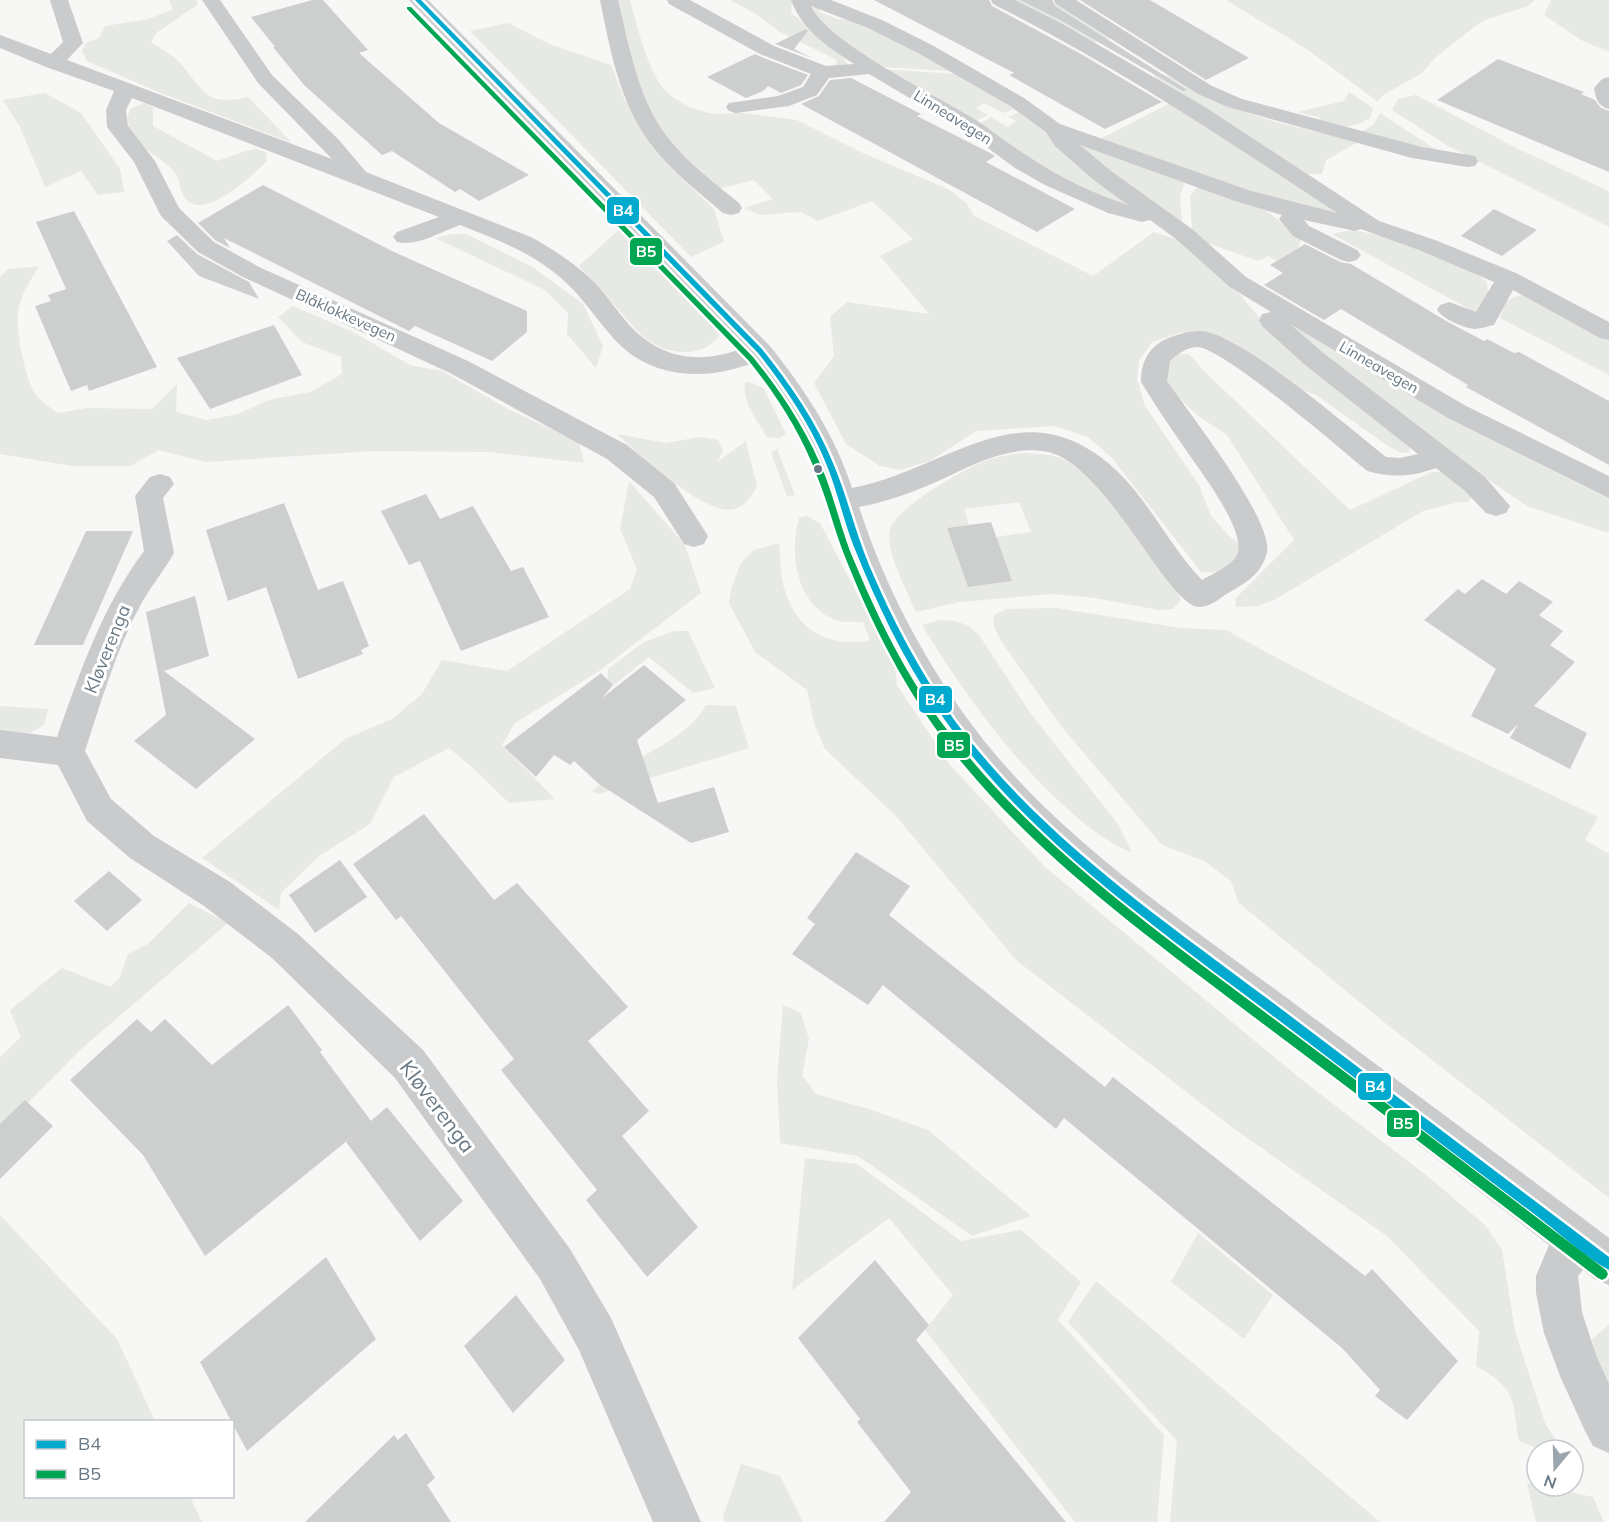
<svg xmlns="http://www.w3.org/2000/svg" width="1609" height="1522" viewBox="0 0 1609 1522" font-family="Mulish,sans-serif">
<rect width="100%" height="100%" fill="#f7f7f6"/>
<g fill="#e6e9e4" fill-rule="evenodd">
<path d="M169 0H197V5L156 33 151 42C161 49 175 56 182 65 206 94 207 106 248 97L292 143 153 90 87 61 82 51 86 43 99 38 105 26 149 19 173 9Z"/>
<path d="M614 0H630C636 23 649 75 666 91 682 107 713 119 735 112L797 120 863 153 950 190 967 204 974 216 1093 276 1154 232 1181 241 1226 278 1258 316 1307 363 1409 445 1410 452 1401 453 1388 446 1316 395 1295 387 1235 343 1207 333H1179L1152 342 1139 361 1137 379 1145 406 1199 485 1211 516 1229 536 1247 549 1229 573 1201 572 1112 458 1088 437 1055 426 976 431 930 461 900 470 880 466 846 444 814 383 834 356 830 317 847 302 929 314 880 256 913 239 872 201 818 221 801 212 760 215 744 208 773 199 754 180 718 189 665 138 632 76Z"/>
<path d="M730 0H792L791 13 840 51 848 65 833 66 837 63 835 59 780 32 756 14Z"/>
<path d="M1009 0H1052L1114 38 1092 43Z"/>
<path d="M1226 0H1535L1526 7 1487 19 1474 27 1435 58 1422 73 1385 94 1377 101 1305 48Z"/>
<path d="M1551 0H1609V52L1581 40 1544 15Z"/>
<path d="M809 7 818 8 820 12 837 19H850L904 45 950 71 880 67 824 26Z"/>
<path d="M508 23 549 44 611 65 625 100 668 165 714 209 724 242 691 257 470 31Z"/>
<path d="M882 69 956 74 1014 109 1004 113 984 103 976 108 988 115 971 123Z"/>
<path d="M1156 74C1185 76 1212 100 1240 110 1278 125 1320 132 1360 141L1326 160 1322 174H1308L1157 79 1154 76Z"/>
<path d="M1349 92 1373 108 1370 118C1353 129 1340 127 1321 124L1319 117 1297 112 1344 101Z"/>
<path d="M45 93 81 113 120 169 124 192 98 195 81 171 45 187 20 127 3 100Z"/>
<path d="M1416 95 1518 149 1609 191V227L1448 146 1392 110 1398 99Z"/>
<path d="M1174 101 1322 201 1334 211V216L1330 218 1098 140Z"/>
<path d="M144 103 153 107V126L217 161 245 151 256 149 266 152 267 161C254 174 213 212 193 204 179 199 182 183 175 173 164 156 117 142 130 109Z"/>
<path d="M1020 112 1039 125 1126 203 1122 204 1061 180 976 126 991 117 1008 127 1016 121 1008 117Z"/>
<path d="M1380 113 1438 151 1359 133 1374 124Z"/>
<path d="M1083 145 1183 180 1185 183 1180 195 1182 227 1079 146Z"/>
<path d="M1197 187 1265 210 1302 238 1298 248 1276 261 1268 256 1258 261 1199 240 1192 232 1190 196Z"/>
<path d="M622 227 718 326 720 335C703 359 667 355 645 338 638 333 632 324 626 318 610 300 594 283 579 266Z"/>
<path d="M1352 230C1397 238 1451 253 1487 282L1488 295 1478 314 1332 234Z"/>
<path d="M452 234H466L534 268 583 304 603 346 596 368 567 334 568 313 545 290 435 238Z"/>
<path d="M39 266C31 280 19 297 18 313 16 332 25 380 36 395 41 402 51 408 58 413L87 408 152 409 177 384 176 412 207 420 238 414 269 400 310 392 342 374 341 357 302 342 278 317 293 306 353 332 410 365 442 371 508 409 579 442 584 463 490 452 373 451 206 462 159 450 130 466H72L0 454V277L8 269Z"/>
<path d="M1524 295 1609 340V375L1500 318C1506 303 1506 297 1524 295Z"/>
<path d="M1278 314 1609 496V533L1527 506 1483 476 1369 398Z"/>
<path d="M1175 354H1189L1206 373 1350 510 1432 472H1444L1473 491 1469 502H1459L1423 511 1276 599 1258 606 1236 607 1235 599 1294 540 1227 435 1197 415 1165 385 1160 366Z"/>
<path d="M749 382 764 389 786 434 779 438 767 437C758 421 742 403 745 383Z"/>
<path d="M617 434 665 443 701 437 718 440 723 451 717 462 746 441 757 486C752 495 746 506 734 509 704 516 638 453 617 434Z"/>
<path d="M777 449 795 495 787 496 771 452Z"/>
<path d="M1023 453C1034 454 1049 453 1060 458 1104 475 1148 550 1176 589L1181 600 1173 609 1159 610 1095 598 1051 594 960 602 916 612C908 593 884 549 890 529 898 507 956 474 978 464 992 457 1007 455 1023 453ZM1019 502 1031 532 996 537 1012 581 968 587 947 528 969 525 964 509Z"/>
<path d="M629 481 685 545 701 593 599 671 515 723 502 745 555 799 509 803 473 768 449 748 394 777 370 824 319 856 281 893 279 910 202 858 345 739 392 719 422 694 442 660 507 671 630 589 637 569 620 529Z"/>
<path d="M807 516 820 523 895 666 897 685 950 765 1045 867 1302 1080 1426 1175 1485 1225 1502 1250 1515 1331 1545 1423 1562 1450H1541L1519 1441C1512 1398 1517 1389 1476 1366L1479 1331 1387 1236 1233 1128 1016 960 895 815 825 749 815 726 807 690 755 652 729 603 732 586 741 563 754 550 779 543C781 559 780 579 786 594 799 632 830 648 870 640L863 622C854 621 843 623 835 620 796 604 789 554 799 518Z"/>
<path d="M1057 608 1180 628 1226 630 1275 657 1438 741 1598 817 1585 840 1609 854V1198L1390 1027 1239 903 1231 881 1204 861 1162 845 1111 785 1061 726 1017 664 1000 639 994 626 993 616 1006 609Z"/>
<path d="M940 620C957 620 967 623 979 635L1031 714 1118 824 1132 853C1104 841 1083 823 1061 803 1005 751 962 690 922 625Z"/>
<path d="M674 631H688L715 688 693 693 649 657 607 690 608 669 644 642Z"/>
<path d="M706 705 736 706 749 748 598 794 592 791C599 785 606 779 614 773 644 753 688 738 706 705Z"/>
<path d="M0 706 48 709 44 725 25 736 0 738Z"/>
<path d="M189 903 228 923 80 1050 0 1131V1057L21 1037 10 1010 62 968 111 987 120 977 128 954 148 944Z"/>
<path d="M783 1005 801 1013 809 1039 802 1075 816 1094 872 1110 928 1130 1031 1216 972 1236 858 1156 780 1143 777 1080Z"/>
<path d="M805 1158 857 1164 961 1241 1021 1230 1081 1282 1058 1320 1164 1435 1157 1522H1075L925 1330 953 1295 889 1218 792 1290Z"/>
<path d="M0 1215 117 1339 155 1421 26 1422V1496L190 1497 202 1522H0Z"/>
<path d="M1198 1233 1273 1295 1244 1339 1171 1282Z"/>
<path d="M1096 1281 1380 1522H1170L1177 1441 1068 1322Z"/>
<path d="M1609 1325V1400L1600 1386 1592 1339Z"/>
<path d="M741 1464 780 1476 803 1522H725L723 1517Z"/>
<path d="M1527 1483 1593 1497 1604 1522H1536Z"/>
</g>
<g fill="#cdcfcf">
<path d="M312 0H323L368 50 359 53 439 123 529 175 479 201 460 189 455 192 392 151 382 155 304 85 273 47H275L251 17Z"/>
<path d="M874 0H989L992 6 1081 54 1162 102 1105 129 1009 75 1014 73Z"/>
<path d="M1020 0H1052L1055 6 1187 90 1183 91 1060 20Z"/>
<path d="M1080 0H1150L1249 58 1206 80Z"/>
<path d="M806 29 808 31 794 49 812 58 775 44Z"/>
<path d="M755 54 759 56 808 75 801 85 781 93 768 86 763 91 746 98 707 77Z"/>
<path d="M1498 59 1584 92 1581 94 1595 100 1601 108 1609 111V172L1437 100Z"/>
<path d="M851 78 921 114 917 116 990 153 995 156 986 162 1075 209 1037 232 801 104 819 96 830 80Z"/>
<path d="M263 185 394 252 527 311V332L492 361 415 326 409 331 224 238 230 248 215 240 198 223Z"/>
<path d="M1494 209 1537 230 1502 256 1461 236Z"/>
<path d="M74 211 157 367 89 391 87 385 71 391 35 306 51 301 48 295 66 289 36 222Z"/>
<path d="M177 235 197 254 249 282 259 299 199 276 167 241Z"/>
<path d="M1305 244 1340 262 1351 264 1448 322 1484 341 1487 339 1514 353 1519 352 1609 401V465L1466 387 1468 385 1341 309 1324 320 1264 285 1283 273 1270 265Z"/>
<path d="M274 325 302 375 210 409 177 358Z"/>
<path d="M426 494 440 519 473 506 511 571 523 567 549 617 461 651 420 561 409 565 381 511Z"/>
<path d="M284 503 318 590 343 581 369 646 361 650 363 654 298 679 266 587 228 601 206 530Z"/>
<path d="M991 522 1012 581 968 587 947 528Z"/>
<path d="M86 531H133L83 645H34Z"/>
<path d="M1482 579 1506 594 1519 581 1553 602 1539 615 1563 631 1550 645 1575 662 1534 706 1587 733 1570 769 1510 738 1518 724 1508 734 1471 716 1496 669 1424 620 1458 589 1465 594Z"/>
<path d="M195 596 209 656 164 671 255 739 196 789 134 741 166 715 146 612Z"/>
<path d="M644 665 686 700 637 740 658 803 714 787 729 832 691 843 599 784 574 761 570 765 554 755 536 777 504 747 601 673 613 685 602 698Z"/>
<path d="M424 814 494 900 517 883 628 1007 588 1041 649 1111 622 1136 698 1227 647 1277 586 1200 597 1190 501 1070 514 1059 401 916 396 920 353 864Z"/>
<path d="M856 852 910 886 889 915 1105 1087 1113 1077 1365 1276 1372 1269 1458 1361 1407 1420 1375 1396 1380 1390 1342 1348 1064 1118 1056 1129 883 985 868 1005 792 954 815 924 807 918Z"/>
<path d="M340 860 367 897 315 933 289 895Z"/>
<path d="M109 871 142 900 107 931 74 901Z"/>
<path d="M288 1005 322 1050 320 1052 371 1121 387 1107 463 1201 420 1241 346 1142 369 1123 205 1256 143 1155 70 1080 137 1019 151 1032 165 1019 212 1065Z"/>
<path d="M25 1100 53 1126 0 1179V1124Z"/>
<path d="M326 1257 376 1339 247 1451 200 1362Z"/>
<path d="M875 1260 929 1325 916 1340 1066 1522H884L911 1492 857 1422 860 1419 798 1338Z"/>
<path d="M516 1295 565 1360 513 1413 464 1346Z"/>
<path d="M406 1433 435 1478 427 1485 451 1522H305L394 1435 398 1440Z"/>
</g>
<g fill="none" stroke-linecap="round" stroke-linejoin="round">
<g fill="#cacbcc" fill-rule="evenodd">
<path d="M50 0H68L83 43 67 60 332 159 258 83 202 0H220L272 75 339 140 366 172 531 237C554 250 576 264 595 283 608 297 619 314 633 329 664 360 704 364 743 348L409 0H428L769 345C804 388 835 435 852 488 951 469 1024 383 1118 472 1151 504 1170 547 1202 580 1212 574 1235 565 1238 552 1244 525 1194 463 1179 440 1166 421 1153 402 1141 382 1141 364 1147 349 1164 340 1174 335 1189 331 1200 331 1239 332 1351 429 1386 457L1400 458 1418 454 1304 364 1262 326 1259 320 1262 314 1271 312 1230 287 1176 239 1150 220 1142 222 1108 213 1045 185 1015 168 962 129 869 74 829 78 817 95 789 106 736 113 729 111 726 107 729 103 778 96 803 87 811 74 760 54 669 4 667 0H690L774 46 826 66 854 64C828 47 802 30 791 0H831L882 20 932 45 1024 98 1060 124 1251 191 1337 213C1225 139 1114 65 993 4L991 0H1015L1059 22 1205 107 1379 221 1435 240 1516 273 1609 322V340L1600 338 1513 290 1494 325C1488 326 1481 329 1475 329 1464 328 1443 319 1437 310L1440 305 1449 302 1476 312 1494 282 1419 250 1361 229 1355 231 1304 220 1309 226 1357 250 1361 255 1357 260 1349 262 1341 260 1293 236 1279 219 1282 215 1235 201 1080 145 1111 171 1192 229 1246 277 1466 406 1609 476V498L1448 418 1290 324 1322 352 1485 477 1510 506 1506 513 1496 516 1486 513 1465 491 1436 468C1411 477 1393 478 1367 471 1341 449 1224 349 1198 347 1187 347 1177 354 1170 361L1167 381C1188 412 1273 519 1267 552 1266 557 1263 564 1260 568 1253 579 1239 587 1228 593 1220 598 1210 607 1200 607 1169 609 1107 465 1048 452 1008 444 971 466 936 482 911 493 886 502 859 507 888 596 935 682 995 754 1078 852 1189 925 1291 1001 1397 1080 1504 1159 1609 1238V1285L1594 1279 1583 1270 1578 1276 1582 1312 1596 1355 1609 1384V1453L1593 1446 1585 1431 1560 1376 1544 1333 1536 1293V1276L1549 1245 1125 919 1045 851 1008 814 973 775 942 735 904 673 847 556 808 444 789 409 755 362C708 381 652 380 615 340 596 319 582 296 561 278 531 252 496 239 460 225 441 232 416 247 397 242L393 237 397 232 439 217 132 98 126 110 128 126 155 161 179 208 214 242 259 267 468 361 627 445 674 483 708 536 704 544 694 547 684 544 654 497 607 459 450 373 243 277 198 252 161 216 134 162 107 127 106 110 114 91 46 67 0 48V35L51 54 63 42ZM811 6 868 28 918 53 1010 106 1046 132 1055 146 1095 181 1128 205C1094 194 1059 177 1029 157 1011 146 994 132 976 120 939 97 826 42 811 6Z"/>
<path d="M600 0H618C629 45 637 95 665 134 685 161 713 182 739 203L742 208 739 213 731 215 723 213C697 191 670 170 650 143 619 101 610 49 600 0Z"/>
<path d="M1054 0H1076L1212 86 1242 99 1422 147 1475 156 1478 161 1475 166 1467 167 1412 158 1228 107 1198 94 1056 4Z"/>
<path d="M1609 77V109C1598 106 1596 99 1594 88L1602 79Z"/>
<path d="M160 474 170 477 174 484 163 498 174 553C164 571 151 586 141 604 116 650 101 702 85 751L111 799 154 836 230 882 298 934 423 1050 570 1249 611 1318 701 1522H653L579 1350 540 1279 395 1078 272 958 204 906 130 858 87 821 58 765 0 758V730L57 737C80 672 102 607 144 551L135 496 150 477Z"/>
</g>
<g stroke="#fff" stroke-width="5">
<path id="bus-1" d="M415 0H421L762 349C790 384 816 421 833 463 847 496 855 531 869 565 892 619 920 673 955 721 1039 835 1156 915 1268 999 1382 1085 1495 1171 1609 1257V1270C1588 1259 1566 1239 1547 1224 1503 1190 1458 1157 1414 1123 1352 1076 1291 1029 1229 983 1122 902 1011 820 936 707 902 657 876 602 854 547 843 519 837 489 825 461 809 422 784 386 758 353Z"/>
</g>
<g stroke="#fff" stroke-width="5">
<path id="bus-2" d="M407 7H411L753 357C783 394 809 434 826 478 835 502 841 527 850 551 876 614 906 677 948 731 1033 842 1147 924 1258 1007 1375 1094 1490 1182 1606 1270L1608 1274 1606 1278 1602 1280 1598 1278C1482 1190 1367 1101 1250 1014 1139 930 1025 848 941 736 899 679 867 614 842 549 833 525 827 500 817 476 801 433 777 396 749 361L407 9Z"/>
</g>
<use href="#bus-1" fill="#00a9ce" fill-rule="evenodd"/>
<use href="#bus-2" fill="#00a651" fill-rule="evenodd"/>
</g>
<circle fill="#687985" stroke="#fff" stroke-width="2" cx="818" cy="469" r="5"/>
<g text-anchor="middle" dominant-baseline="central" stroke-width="6" stroke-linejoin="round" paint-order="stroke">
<g font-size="15" fill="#687985" stroke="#fff">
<text transform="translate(953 117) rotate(32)">Linneavegen</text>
<text transform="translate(346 315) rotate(24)">Blåklokkevegen</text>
<text transform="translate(1379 367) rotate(30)">Linneavegen</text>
</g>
<g font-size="18" fill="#687985" stroke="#fff">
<text transform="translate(107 649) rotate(-68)">Kløverenga</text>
</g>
<g font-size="21" fill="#687985" stroke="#fff">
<text transform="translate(438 1106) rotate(53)">Kløverenga</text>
</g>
</g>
<g stroke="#fff" stroke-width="2">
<rect x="606" y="196" width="34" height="29" rx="6" fill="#00a9ce"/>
<rect x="629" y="237" width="34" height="29" rx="6" fill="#00a651"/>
<rect x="918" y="685" width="35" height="29" rx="6" fill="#00a9ce"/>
<rect x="936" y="731" width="35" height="28" rx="6" fill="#00a651"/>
<rect x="1357" y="1072" width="35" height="29" rx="6" fill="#00a9ce"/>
<rect x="1386" y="1109" width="34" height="29" rx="6" fill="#00a651"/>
</g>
<g font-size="16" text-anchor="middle" font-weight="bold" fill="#fff">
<text x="623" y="216">B4</text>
<text x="646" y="257">B5</text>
<text x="935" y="705">B4</text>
<text x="954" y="751">B5</text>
<text x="1375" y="1092">B4</text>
<text x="1403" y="1129">B5</text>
</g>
<rect x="24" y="1420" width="210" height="78" fill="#ffffff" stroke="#c3c9ce" stroke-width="1.5"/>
<rect x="36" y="1440" width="30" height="9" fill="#00a9ce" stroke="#c3c9ce" stroke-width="1.5"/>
<text x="78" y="1450" font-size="18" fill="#687985">B4</text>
<rect x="36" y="1470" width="30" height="9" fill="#00a651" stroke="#c3c9ce" stroke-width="1.5"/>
<text x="78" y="1480" font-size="18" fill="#687985">B5</text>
<g transform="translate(1555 1468) rotate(199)"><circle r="28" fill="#ffffff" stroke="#c3c9ce" stroke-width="1.5"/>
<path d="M0-4.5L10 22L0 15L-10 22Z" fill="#9aa5ad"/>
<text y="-9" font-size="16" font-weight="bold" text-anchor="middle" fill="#687985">N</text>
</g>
</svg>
